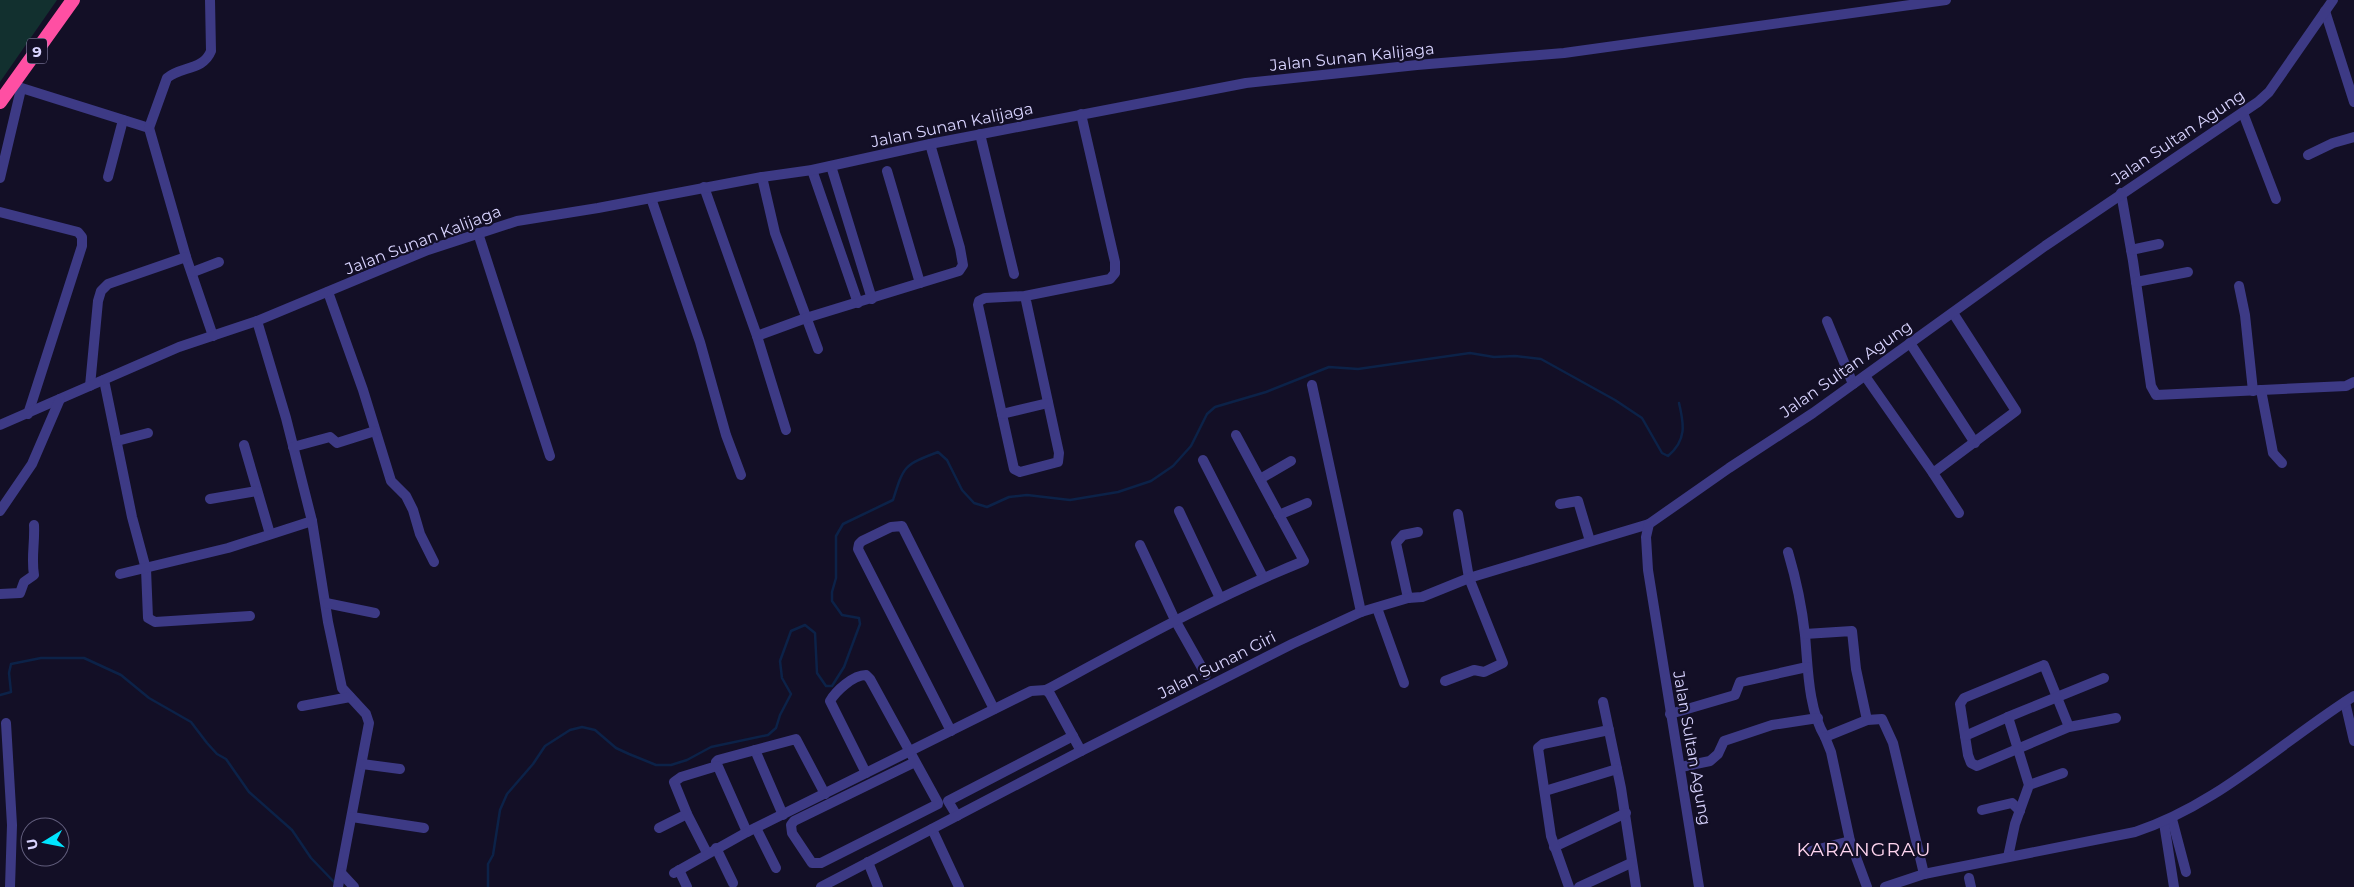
<svg xmlns="http://www.w3.org/2000/svg" width="2354" height="887" viewBox="0 0 2354 887" font-family="Montserrat,sans-serif">
<rect width="100%" height="100%" fill="#130f26"/>
<path fill="#12302f" d="M0 0H57L0 82Z"/>
<g fill="none" stroke-linecap="round" stroke-linejoin="round">
<g stroke="#0c2248" stroke-width="2.5">
<path d="M0 695 11 692 9 673 11 664 41 658H84L121 675 149 698 191 722 207 743 217 754 226 759 249 792 292 830 311 858 336 884"/>
<path d="M488 887V864L493 855 500 810 507 794 533 764 545 746 570 730 582 727 595 730 616 748 629 754 656 765H671L687 760 711 747 768 735 776 728 780 715 791 694 782 678 780 661 791 631 805 625 815 633 817 673 826 686H832L844 667 860 624 859 618 842 615 832 601V592L836 578V536L843 524 893 500C904 465 904 465 938 452L947 460 962 490 974 503 987 507 1009 497 1027 495 1070 500 1118 492 1151 481 1173 466 1191 446 1207 414 1215 407 1266 392 1329 367 1358 369 1470 353 1494 357 1515 356 1541 359 1615 400 1642 418 1662 453 1668 456C1687 440 1684 424 1679 403"/>
</g>
<g stroke="#3d3a85" stroke-width="10">
<path d="M2325 11 2354 102"/>
<path d="M12 85 149 128 186 257 213 336"/>
<path d="M2243 113 2276 199"/>
<path d="M149 128 167 78C181 66 203 71 211 51L210 0"/>
<path d="M980 134 1014 274"/>
<path d="M2308 155 2333 143 2354 137"/>
<path d="M831 166 872 299"/>
<path d="M812 170 858 303"/>
<path d="M887 171 920 283"/>
<path d="M108 177 123 120"/>
<path d="M762 177 775 233 818 349"/>
<path d="M0 178 21 89"/>
<path d="M704 187 757 336 786 430"/>
<path d="M2121 193 2133 261 2151 386 2156 395 2346 386 2354 382"/>
<path d="M651 198 700 342 726 435 741 475"/>
<path d="M0 212 78 232 82 237V246L28 414"/>
<path d="M478 233 550 456"/>
<path d="M2131 250 2159 244"/>
<path d="M193 272 219 262"/>
<path d="M2136 282 2188 272"/>
<path d="M2239 286 2245 315 2253 391"/>
<path d="M328 292 363 390 391 481 406 496 413 510 420 534 434 562"/>
<path d="M1025 296 985 298 979 301 978 305 1014 469 1020 472 1058 462 1059 453 1025 296 1110 279 1115 273V262L1081 114"/>
<path d="M257 321 286 418 312 521 328 622 342 688 366 714 369 723 338 887"/>
<path d="M1827 321 1853 384"/>
<path d="M757 336 806 318 959 271 963 265 960 248 930 144"/>
<path d="M1910 343 1975 443"/>
<path d="M1865 376 1933 473 2016 411 1953 313"/>
<path d="M104 380 132 517 146 569 148 618 155 622 250 616"/>
<path d="M1312 385 1361 612"/>
<path d="M90 386 98 301 101 291 108 284 186 257"/>
<path d="M2261 390 2273 453 2282 463"/>
<path d="M1002 414 1048 403"/>
<path d="M0 425 179 347 257 321 428 250 517 221 598 208 762 177 812 170 930 144 1246 83 1417 65 1564 53 1946 0"/>
<path d="M117 441 148 433"/>
<path d="M244 445 270 534"/>
<path d="M293 447 330 437 337 443 375 431"/>
<path d="M1203 460 1263 577"/>
<path d="M1933 473 1959 513"/>
<path d="M1260 479 1291 461"/>
<path d="M210 499 257 491"/>
<path d="M1560 504 1578 501 1590 541"/>
<path d="M0 511 32 464 60 399"/>
<path d="M1179 511 1220 598"/>
<path d="M1279 515 1307 503"/>
<path d="M1140 545 1175 620 1206 675"/>
<path d="M1788 552C1796 579 1802 607 1805 635 1808 667 1808 709 1825 737L1867 720 1882 719 1893 743 1924 874"/>
<path d="M120 574 228 548 312 521"/>
<path d="M0 594 20 593 24 582 34 575C31 558 35 543 34 525"/>
<path d="M1408 598 1396 543 1403 535 1418 532"/>
<path d="M326 603 375 613"/>
<path d="M1377 608 1404 683"/>
<path d="M1805 634 1852 631 1856 669 1867 720"/>
<path d="M1445 681 1474 670 1484 672 1503 663 1469 578 1458 514"/>
<path d="M1046 690C1131 644 1215 597 1304 561L1236 435"/>
<path d="M1603 702 1621 788 1636 887"/>
<path d="M2345 702 2354 741"/>
<path d="M302 706 350 697"/>
<path d="M1670 714 1735 695 1740 682 1807 667"/>
<path d="M6 723 12 825 10 887"/>
<path d="M2069 727 2044 665 1964 698 1960 704 1968 755 1971 763 1977 766 2069 727 2116 718"/>
<path d="M951 731 858 549 859 544 862 541 891 527 902 526 994 709"/>
<path d="M1965 736 2008 717"/>
<path d="M1825 737 1831 752 1850 841 1867 887"/>
<path d="M755 750 783 815"/>
<path d="M362 764 400 769"/>
<path d="M1681 767 1710 761 1718 754 1724 741 1772 725 1818 718"/>
<path d="M866 773 830 701C836 691 853 675 866 675L870 679 938 803V804L821 863H812L792 833 791 825 794 821 915 762"/>
<path d="M2029 785 2063 773"/>
<path d="M1545 791 1617 769"/>
<path d="M1982 810 2012 803 2020 811"/>
<path d="M957 816 948 801 1073 736"/>
<path d="M352 817 424 828"/>
<path d="M2172 819 2186 872"/>
<path d="M2164 823 2174 887"/>
<path d="M659 828 687 814"/>
<path d="M756 828 776 868"/>
<path d="M932 829 959 887"/>
<path d="M747 832 716 762 718 760 796 739 825 794"/>
<path d="M1554 847 1626 813"/>
<path d="M716 848 733 883"/>
<path d="M1811 851 1850 841"/>
<path d="M707 853 687 814 674 782 681 777 717 766"/>
<path d="M2008 857 2015 824 2029 785 2008 717 2104 678"/>
<path d="M868 862 878 887"/>
<path d="M679 870 687 887"/>
<path d="M341 873 354 887"/>
<path d="M674 873 747 832 1031 691 1046 690 1050 694 1081 751"/>
<path d="M1969 878 1971 887"/>
<path d="M821 887 1081 751 1292 644 1361 612 1408 598 1422 597 1469 578 1649 524"/>
<path d="M1569 887 1551 836 1538 748 1543 744 1609 730"/>
<path d="M1579 887 1631 863"/>
<path d="M1699 887 1648 570 1646 537 1649 524 1729 468 1813 413 2045 246 2258 102 2269 92 2333 0"/>
<path d="M1885 887 1924 874 2135 832C2218 805 2281 742 2354 696"/>
</g>
<path stroke="#ff4fa3" stroke-width="14" d="M0 102 73 0"/>
</g>
<g text-anchor="middle" dominant-baseline="central" stroke-width="4.5" stroke-linejoin="round" paint-order="stroke">
<rect fill="#130f26" stroke="#9e99be" stroke-width="1" x="27" y="38.5" width="20" height="25" rx="4"/>
<g font-size="15" font-weight="bold" fill="#d9d4ff">
<text x="37" y="51">9</text>
</g>
<g font-size="16" fill="#d9d4ff" stroke="#130f26">
<text transform="translate(1352 57) rotate(-6)">Jalan Sunan Kalijaga</text>
<text transform="translate(952 125) rotate(-12)">Jalan Sunan Kalijaga</text>
<text transform="translate(2178 137) rotate(-34)">Jalan Sultan Agung</text>
<text transform="translate(423 240) rotate(-21)">Jalan Sunan Kalijaga</text>
<text transform="translate(1846 369) rotate(-35)">Jalan Sultan Agung</text>
<text transform="translate(1217 665) rotate(-27)">Jalan Sunan Giri</text>
<text transform="translate(1692 748) rotate(80)">Jalan Sultan Agung</text>
</g>
<g font-size="19" letter-spacing="1" fill="#ffd6f0" stroke="#130f26">
<text x="1864" y="849">KARANGRAU</text>
</g>
</g>
<g transform="translate(45 842) rotate(260)"><circle r="24" fill="#130f26" stroke="#625e7d"/>
<path d="M0-4L9 19L0 12L-9 19Z" fill="#00e5ff"/>
<text y="-8" font-size="14" font-weight="bold" text-anchor="middle" fill="#d9d4ff">U</text>
</g>
</svg>
